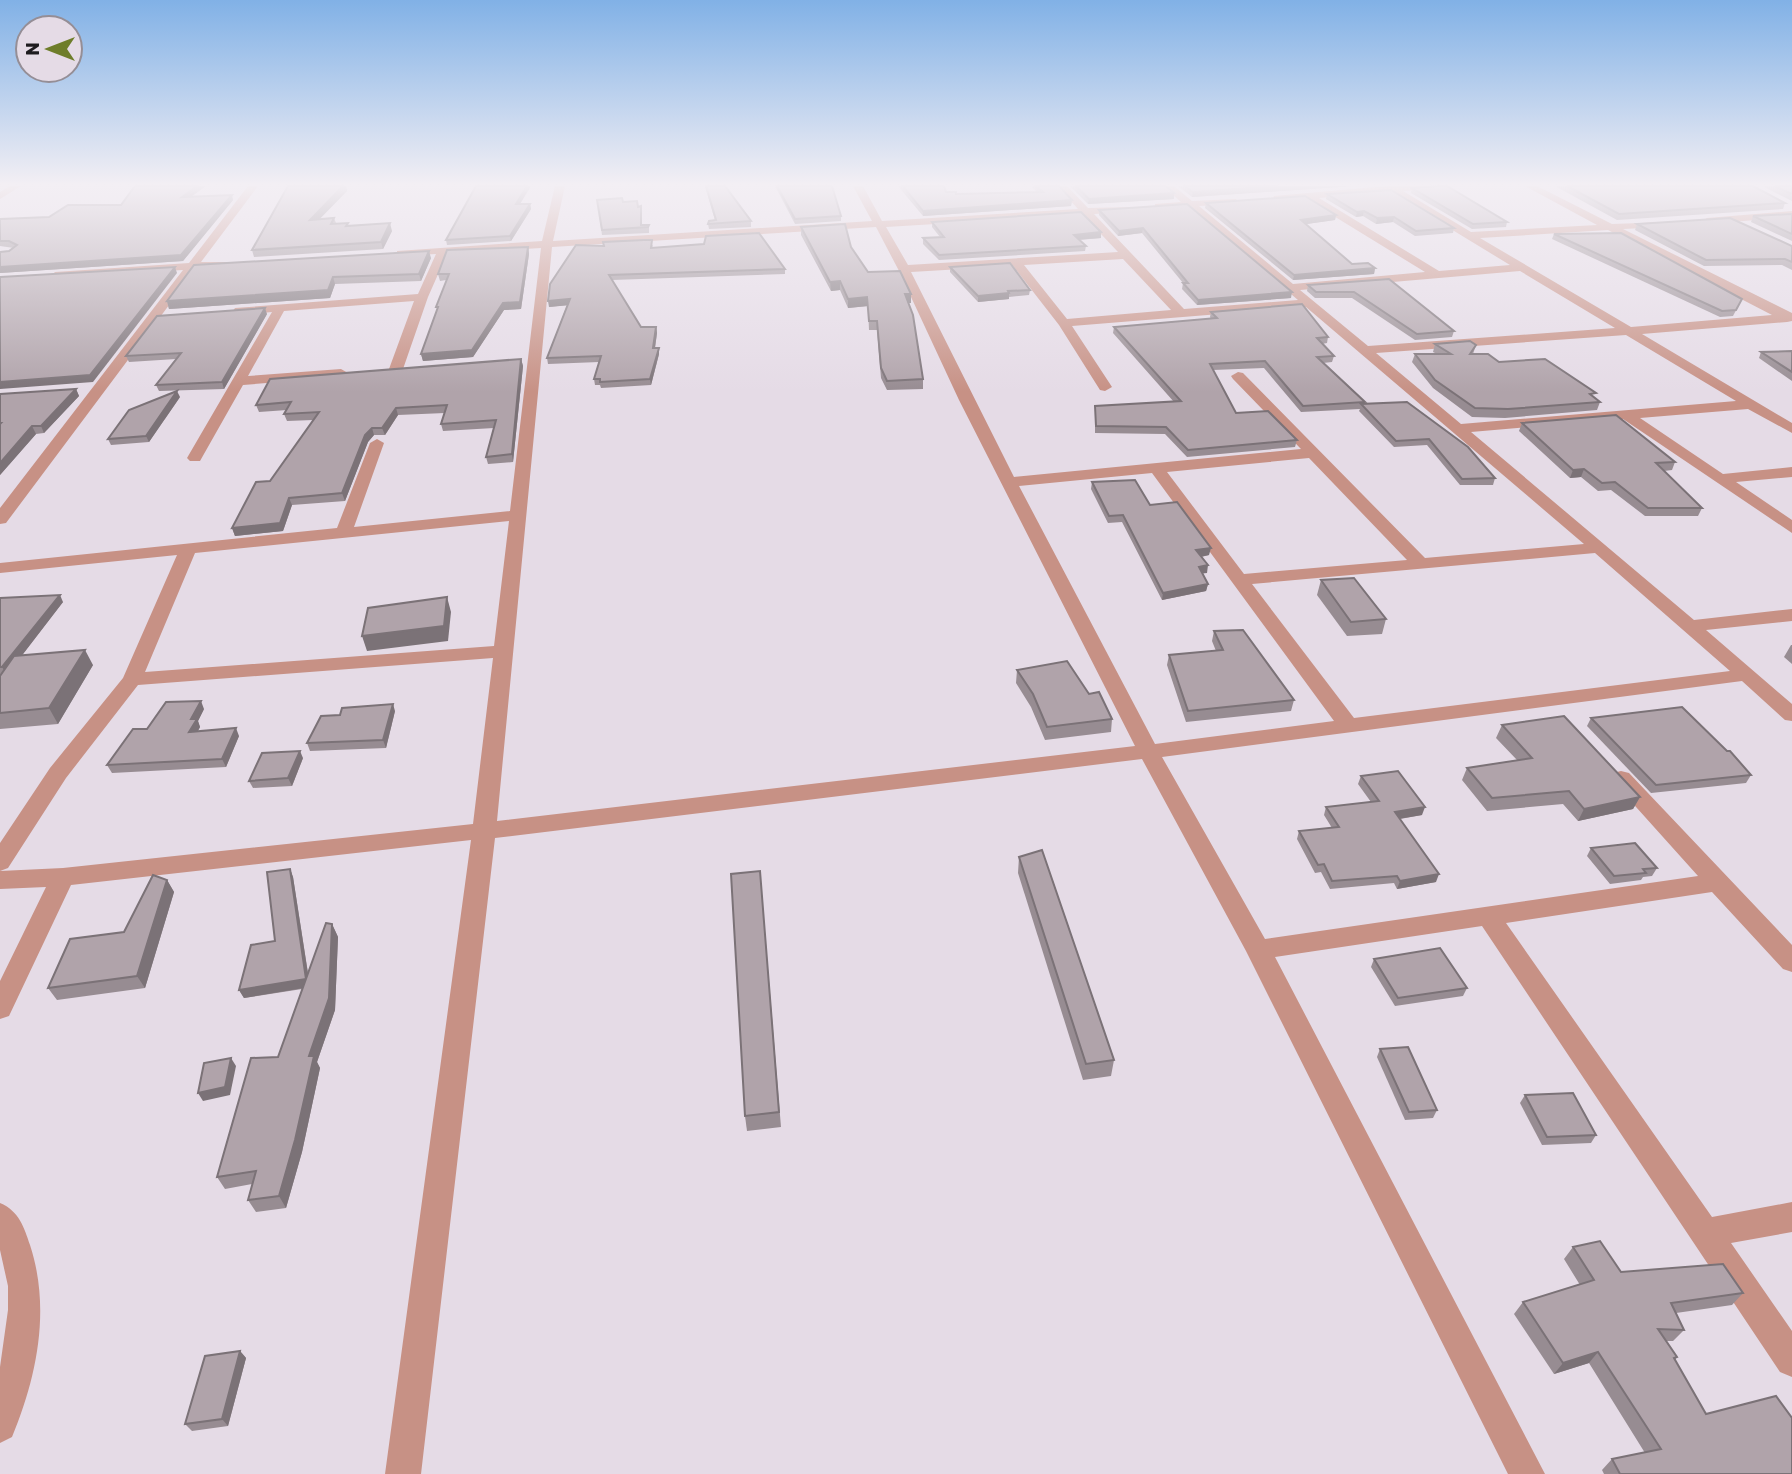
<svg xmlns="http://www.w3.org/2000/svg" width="1792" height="1474" viewBox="0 0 1792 1474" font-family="Rubik,sans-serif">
<rect width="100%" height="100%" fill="#e5dbe6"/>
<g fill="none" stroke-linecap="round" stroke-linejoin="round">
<g fill="#c79185" fill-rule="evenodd">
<path d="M10 186H21L0 199V192Z"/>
<path d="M248 186H258L201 262H226V266L196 269 6 523 0 524V508L183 270 59 277 53 274 55 272 189 263Z"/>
<path d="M555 186H565L553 241 872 221 853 186H863L882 221 1078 209 1057 186H1067L1088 208 1131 207V211L1127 212 1094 214 1184 309 1298 300 1187 207 1155 208V204L1181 202 1163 186H1174L1192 201 1236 199 1237 201 1232 204 1199 206 1293 284 1425 272 1306 199 1278 201 1273 198 1274 196 1387 186H1441L1436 189 1403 191 1471 232 1597 225 1525 186H1537L1612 224 1668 222V226L1664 227 1623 229 1792 313V321L1787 322 1642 334 1792 423V433L1748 409 1640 418 1723 474 1792 467V477L1736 482 1792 520V533L1623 419 1471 432 1694 620 1792 609V621L1706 630 1792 704V721L1785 720 1742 681 1162 757 1265 939 1698 876 1610 778 1613 773 1621 771 1629 773 1792 945V972L1783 969 1712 892 1506 923 1712 1217 1792 1202V1232L1731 1243 1792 1331V1377L1780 1372 1482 926 1275 957 1545 1474H1508L1246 951 1142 759 495 838 421 1474H385L471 840 71 885 9 1016 0 1019V981L46 887 0 889V871L63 868 473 824 493 658 138 685 66 778 8 868 0 871V843L50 768 123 678 177 555 0 573V563L337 528 370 443 377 439 384 443 354 527 510 511 541 248 447 254 428 297 403 369 396 373 389 369 414 301 284 311 248 376 341 369 348 373 341 377 243 385 200 461H190L187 458 272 312 239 315 233 311 235 308 418 294 436 254 401 256 397 255V251L542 241ZM1390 192 1510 265 1439 271 1319 198ZM1083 215 1118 252 908 265 886 227ZM876 227 898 269 959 400 1135 746 497 821 552 247ZM1608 230 1772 315 1631 327 1480 238ZM1123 259 1171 310 1067 319 1024 265ZM1013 266 1059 325 1100 390 1105 391 1112 387 1072 326 1306 307 1584 544 1425 558 1243 373 1238 372 1231 376 1233 379 1301 449 1014 477 911 272ZM1520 271 1615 328 1368 346 1300 290ZM1626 335 1736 401 1461 424 1376 353ZM1309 458 1407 560 1244 574 1167 472ZM1152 473 1334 721 1155 744 1019 486ZM509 521 494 646 145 672 195 553ZM1595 553 1730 671 1354 718 1252 584Z"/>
<path d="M1792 211V217L1707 224 1702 221 1707 218Z"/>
<path d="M0 1203C19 1211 24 1227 30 1245 51 1309 37 1377 12 1437L0 1443V1367L8 1310V1286L0 1250Z"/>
</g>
</g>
<g fill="#978c92">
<path d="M288 186H346L347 191 319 219 334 218 336 223 392 231 383 249 254 257 252 250Z"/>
<path d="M705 186H725L751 221V227L709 229 708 224 715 220Z"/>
<path d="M775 186H832L841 216V221L795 224Z"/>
<path d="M898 186H944L946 192 956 194 1038 193 1031 186H1059L1072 200 1071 206 923 216Z"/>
<path d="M1070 186H1166L1174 199 1088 204Z"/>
<path d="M1178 186H1354L1192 197Z"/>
<path d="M1555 186H1753L1785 203 1783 209 1617 220Z"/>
<path d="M1762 186H1792V201Z"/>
<path d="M1412 188 1507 222 1506 227 1472 229 1411 193Z"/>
<path d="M1327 194 1454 228 1453 233 1415 236 1393 222 1376 224 1363 216 1356 217 1326 199Z"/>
<path d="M192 196 233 200 183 261 0 273V252L9 251 14 248 0 246V219L49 217 121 205Z"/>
<path d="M597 200 623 202 638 207 641 212V225H649V233L602 235Z"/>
<path d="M1206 203 1336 215 1335 220 1306 224 1352 264 1375 268 1374 274 1293 280 1205 208Z"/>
<path d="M520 204H530L531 209 511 241 447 245 446 240Z"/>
<path d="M1187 204 1291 298 1197 305 1182 289 1183 283 1142 233 1118 236 1099 215V210Z"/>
<path d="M1792 214V241L1751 222 1753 216Z"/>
<path d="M932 222 1101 232V238L1079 240 1086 246 1085 251 939 260 923 244V238L940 237 932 227Z"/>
<path d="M1637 224 1792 246V270L1782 265 1704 266 1635 230Z"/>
<path d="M801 227 851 247 868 272 911 294V303H908L923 379V389L887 390 881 378 877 330H869L868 306 848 308 840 290 831 291 801 235Z"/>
<path d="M1554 234 1742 299 1733 316 1720 317 1552 239Z"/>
<path d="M653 245 652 248 785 269V274L612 280 641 327H656L657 333 655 348 659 354 651 385 601 388 600 385H595L594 379 599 362 548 364 547 358 567 305 549 307Z"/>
<path d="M528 247 529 254 521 309 504 310 473 357 423 361 421 354 437 311 446 280 440 281 438 274Z"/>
<path d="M431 258 421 281 335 284 330 298 169 309 167 301Z"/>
<path d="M950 267 1030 290 1029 295 1009 297V299L978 302 950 272Z"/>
<path d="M1389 279 1454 331 1452 337 1415 340 1352 298H1315L1307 291 1308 285Z"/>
<path d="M1211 312 1328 337 1327 343 1322 344 1334 356 1332 362 1323 363 1365 402V404L1407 402 1495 478 1493 485H1460L1427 445 1394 447 1359 411 1360 409 1301 412 1264 368 1213 370 1236 413 1297 440 1295 447 1187 457 1165 434 1095 433V406L1174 402 1113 333 1114 327 1211 319 1210 317Z"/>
<path d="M267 314 224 389 159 391 156 385 176 359 129 362 126 356Z"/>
<path d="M1435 344 1476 345 1473 354 1499 362 1594 397 1600 402 1597 410 1505 418 1472 417 1433 388 1412 362 1415 354H1437L1433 352Z"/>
<path d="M1792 351V381L1759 358 1761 352Z"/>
<path d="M521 359 523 366 513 462 488 464 486 457 494 428 443 431 441 424 445 413 398 415 385 435H374L368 442 345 501 292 505 283 531 235 536 232 528 270 481 313 420 287 421 284 414 287 410 259 412 256 405Z"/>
<path d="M76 389 79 396 44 433 36 434 0 475V394Z"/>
<path d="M180 397 149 442 111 445 108 439Z"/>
<path d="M1522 423 1675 462 1672 470 1664 471 1702 508 1698 516H1645L1611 490 1598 491 1581 477 1570 478 1519 431Z"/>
<path d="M1092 482 1150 505 1209 555 1201 557 1207 573H1202L1208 584 1206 591 1162 600 1122 522 1108 523 1091 489Z"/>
<path d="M1321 580 1386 619 1382 634 1347 636 1317 595Z"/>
<path d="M0 598 63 602 22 655 93 665 58 724 0 729V676L1 675H0Z"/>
<path d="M1214 631 1294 700 1291 711 1186 722 1167 665 1169 655 1216 651 1212 641Z"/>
<path d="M1791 645H1792V664L1784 657Z"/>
<path d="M1017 670 1089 694 1112 719 1111 732 1045 740 1031 707 1016 683Z"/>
<path d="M204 709 198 721 200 727 198 731 239 736 226 767 112 773 107 765 147 729Z"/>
<path d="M395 711 386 748 310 751 307 743Z"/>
<path d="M1591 718 1751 775 1746 783 1651 793 1587 726Z"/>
<path d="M1502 725 1640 797 1633 809 1578 821 1563 804 1487 811 1462 780 1467 768 1517 760 1496 738Z"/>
<path d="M303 758 292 786 253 788 249 781Z"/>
<path d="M1361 776 1422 815 1400 819 1436 882 1397 889 1394 883 1330 889 1321 872 1315 873 1297 839 1299 831 1332 828 1324 815 1326 807 1371 802 1358 784Z"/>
<path d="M1591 848 1657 868 1652 876 1643 877 1641 880 1610 884 1587 856Z"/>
<path d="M1019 857 1114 1060 1111 1076 1083 1080 1018 873Z"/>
<path d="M290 869 293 877 308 973 332 924 338 937 335 1010 317 1062 320 1068 302 1152 286 1208 256 1212 248 1200 252 1184 225 1189 217 1177 278 1057 302 989 244 998 239 990 275 941Z"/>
<path d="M760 871 781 1127 747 1131 745 1116Z"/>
<path d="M167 880 174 892 145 988 57 1000 48 988 124 932Z"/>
<path d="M1374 959 1467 988 1463 996 1395 1006 1371 967Z"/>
<path d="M1380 1049 1437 1110 1433 1118 1405 1120 1377 1057Z"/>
<path d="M1525 1095 1596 1135 1591 1143 1542 1145 1520 1103Z"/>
<path d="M1573 1247 1621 1272 1743 1293 1732 1305 1676 1313 1684 1330 1673 1341H1666L1677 1357 1675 1360 1706 1414 1792 1474H1604L1602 1470 1612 1459 1645 1453 1589 1363 1554 1374 1514 1314 1523 1302 1580 1285 1564 1259Z"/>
<path d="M240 1351 246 1358 228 1426 192 1431 185 1424Z"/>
</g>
<g fill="#7b7277">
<path d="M197 186H206L184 202 182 197Z"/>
<path d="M343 186H346L347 191 312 227 310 220Z"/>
<path d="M527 186H531L517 209 516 204Z"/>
<path d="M1278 186H1354L1192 197 1193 192Z"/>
<path d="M1174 193V199L1088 204 1089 199Z"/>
<path d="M232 195 233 200 183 261 0 273V267Z"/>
<path d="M1072 200 1071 206 923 216V211Z"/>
<path d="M530 204 531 209 511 241 510 236Z"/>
<path d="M1364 211 1363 216 1356 217 1357 212Z"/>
<path d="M1336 215 1335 220 1300 225 1301 220Z"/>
<path d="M1394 217 1393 222 1376 224 1377 218Z"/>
<path d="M390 223 392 231 383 249 381 242Z"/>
<path d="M1143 228 1142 233 1118 236 1119 231Z"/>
<path d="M1101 232V238L1074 240V235Z"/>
<path d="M528 247 529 254 521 309 504 310 473 357 423 361 421 354Z"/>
<path d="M429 251 431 258 421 281 419 274Z"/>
<path d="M175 267 177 273 93 382 0 389V382Z"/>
<path d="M1375 268 1374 274 1293 280 1294 275Z"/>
<path d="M333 277 335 284 330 298 169 309 167 301Z"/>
<path d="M840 281V290L831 291 830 282Z"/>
<path d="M1292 292 1291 298 1197 305 1198 300Z"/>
<path d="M1009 293V299L978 302V296Z"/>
<rect x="905" y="294" width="6" height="9"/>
<path d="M867 297 868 306 848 308V299Z"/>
<path d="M570 299 571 305 549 307 548 301Z"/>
<path d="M265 308 267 314 224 389 222 382Z"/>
<path d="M656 327 657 333 654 354 653 348Z"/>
<path d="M659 348V354L651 385 650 379Z"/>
<path d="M521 359 523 366 513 462 512 454Z"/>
<path d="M76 389 79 396 44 433 41 426Z"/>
<path d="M177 391 180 397 149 442 146 436Z"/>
<path d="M396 408 398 415 385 435 382 428Z"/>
<path d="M32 426 36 434 0 475V463Z"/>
<path d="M372 428 374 435 368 442 345 501 342 493 365 435Z"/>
<path d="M1584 469 1581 477 1570 478 1573 470Z"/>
<path d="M289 498 292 505 283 531 235 536 232 528Z"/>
<path d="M1211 548 1209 555 1195 558 1196 550Z"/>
<path d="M1208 565 1207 573 1198 574 1199 567Z"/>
<path d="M1208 584 1206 591 1162 600 1163 593Z"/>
<path d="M60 595 63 602 7 675 2 667Z"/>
<path d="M447 597 451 612 448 641 367 651 362 636Z"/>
<path d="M85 650 93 665 58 724 49 708Z"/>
<path d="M201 701 204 709 198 721 200 727 193 740 189 732 191 719Z"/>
<path d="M393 704 395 711 386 748 383 740Z"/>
<path d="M236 728 239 736 226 767 222 759Z"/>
<path d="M300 751 303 758 292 786 288 778Z"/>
<path d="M1640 797 1633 809 1578 821 1584 809Z"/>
<path d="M1425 807 1422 815 1392 820 1395 812Z"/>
<path d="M290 869 293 877 310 987 244 998 239 990 306 979Z"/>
<path d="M1439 874 1436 882 1397 889 1400 881Z"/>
<path d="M167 880 174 892 145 988 137 976Z"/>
<path d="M332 924 338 937 335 1010 317 1062 320 1068 302 1152 286 1208 279 1196 309 1056Z"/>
<path d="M231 1058 236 1066 230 1095 203 1101 198 1093Z"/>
<path d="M240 1351 246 1358 228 1426 222 1419Z"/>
<path d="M1598 1352 1589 1363 1554 1374 1563 1363Z"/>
</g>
<g fill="#b0a3aa" stroke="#7b7277" stroke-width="2">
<path d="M135 186H197L182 197 232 195 181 255 0 267V252L9 251 17 245 9 241H0V219L49 217 68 205H121Z"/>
<path d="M288 186H343L310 220 334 218 331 224 348 223 346 226 390 223 381 242 252 250Z"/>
<path d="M476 186H527L516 204H530L510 236 446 240Z"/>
<path d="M706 186H725L751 221 708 224 709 221 716 220Z"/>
<path d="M777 186H832L841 216 795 219Z"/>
<path d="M903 186H944L946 192H956V194L1043 192 1036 186H1059L1072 200 923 211Z"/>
<path d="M1076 186H1166L1174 193 1089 199Z"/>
<path d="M1185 186H1278L1193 192Z"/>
<path d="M1439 186H1447L1507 222 1473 224 1412 188Z"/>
<path d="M1567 186H1753L1785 203 1619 214Z"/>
<path d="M1775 186H1792V194Z"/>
<path d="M1391 190 1454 228 1416 231 1394 217 1377 218 1364 211 1357 212 1327 194Z"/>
<path d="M1305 196 1336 215 1301 220 1352 264 1368 263 1375 268 1294 275 1206 203Z"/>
<path d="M622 198 623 202 637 201 638 207 641 206V225H649L648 227 602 230 597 200Z"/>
<path d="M1187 204 1292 292 1198 300 1183 283H1188L1143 228 1119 231 1099 210Z"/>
<path d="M1081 212 1101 232 1074 235 1086 246 939 255 923 238 944 237 932 222Z"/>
<path d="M1792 214V234L1753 216Z"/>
<path d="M1730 218 1792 246V262L1785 259 1706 260 1637 224Z"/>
<path d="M845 224 851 247 868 272 900 271 911 294H905L913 315 923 379 887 381 881 368 877 321H869L867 297 848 299 840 281 830 282 801 227Z"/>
<path d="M759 233 785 269 609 275 641 327H656L653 348H659L650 379 600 382V379H594L601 356 547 358 570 299 548 301 550 284 576 245 604 246 603 242 644 240H652L651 248 704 244 706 236Z"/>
<path d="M1621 233 1742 299 1736 310 1722 311 1554 234Z"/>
<path d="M528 247 520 302 503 303 472 350 421 354 438 307H436L449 274H438L447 250Z"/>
<path d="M429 251 419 274 333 277 328 290 167 301 194 265Z"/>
<path d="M1010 263 1030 290 1008 291 1009 293 978 296 950 267Z"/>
<path d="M175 267 90 375 0 382V277Z"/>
<path d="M1389 279 1454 331 1417 334 1354 292H1316L1308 285Z"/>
<path d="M1302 304 1328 337 1317 338 1334 356 1317 357 1365 402 1303 406 1265 361 1210 364 1236 413 1268 411 1297 440 1188 450 1166 427 1096 426 1095 406 1181 401 1114 327 1217 318 1211 312Z"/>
<path d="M265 308 222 382 156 385 181 353 126 356 157 316Z"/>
<path d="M1470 341 1476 345 1470 354H1488L1499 362 1545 359 1596 393 1590 394 1600 402 1508 409 1475 408 1435 380 1415 354H1451L1435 344Z"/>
<path d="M1792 351V372L1761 352Z"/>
<path d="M521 359 512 454 486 457 496 420 441 424 447 405 396 408 382 428H372L365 435 342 493 289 498 280 523 232 528 256 482 270 481 319 412 284 414 291 402 256 405 270 379Z"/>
<path d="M76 389 41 426H32L0 463V424L1 423H0V394Z"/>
<path d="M177 391 146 436 108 439 129 410Z"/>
<path d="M1407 402 1468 447 1495 478 1462 479 1429 439 1396 441 1361 404Z"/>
<path d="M1616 415 1675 462 1656 463 1702 508H1648L1615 482 1602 483 1584 469 1573 470 1522 423Z"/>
<path d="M1135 480 1150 505 1177 502 1211 548 1196 550 1208 565 1199 567 1208 584 1163 593 1123 515 1109 516 1092 482Z"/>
<path d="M1354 578 1386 619 1351 622 1321 580Z"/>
<path d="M60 595 2 667H0V598Z"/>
<path d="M447 597 444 626 362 636 368 608Z"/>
<path d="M1243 630 1294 700 1188 711 1169 655 1223 650 1214 631Z"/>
<path d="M85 650 49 708 0 713V676L14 656Z"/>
<path d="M1067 661 1089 694 1099 692 1112 719 1047 727 1033 694 1017 670Z"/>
<path d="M201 701 191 719H197L189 732 236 728 222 759 107 765 133 729H147L166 702Z"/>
<path d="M393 704 383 740 307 743 321 716 340 715 342 708Z"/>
<path d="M1682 707 1727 751H1730L1751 775 1656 785 1591 718Z"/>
<path d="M1564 716 1640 797 1584 809 1569 791 1492 798 1467 768 1532 758 1502 725Z"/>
<path d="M300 751 288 778 249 781 262 753Z"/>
<path d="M1398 771 1425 807 1395 812 1439 874 1400 881 1397 876 1332 881 1324 864 1318 865 1299 831 1339 827 1326 807 1379 801 1361 776Z"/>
<path d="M1635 843 1657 868 1643 869 1646 873 1614 876 1591 848Z"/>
<path d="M1042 850 1114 1060 1086 1064 1019 857Z"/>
<path d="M290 869 306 979 239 990 251 945 275 941 267 872Z"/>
<path d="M760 871 779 1112 745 1116 731 874Z"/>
<path d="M153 875 167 880 137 976 48 988 70 939 124 932Z"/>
<path d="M326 923 332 924 329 998 309 1056H314L295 1140 279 1196 248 1200 256 1171 217 1177 251 1058 278 1057Z"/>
<path d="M1440 948 1467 988 1398 998 1374 959Z"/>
<path d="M1408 1047 1437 1110 1409 1112 1380 1049Z"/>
<path d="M231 1058 225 1087 198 1093 204 1063Z"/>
<path d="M1573 1093 1596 1135 1547 1137 1525 1095Z"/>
<path d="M1600 1241 1621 1272 1723 1264 1743 1293 1671 1303 1684 1330 1658 1329 1677 1357 1674 1358 1706 1414 1776 1396 1792 1418V1474H1620L1612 1459 1661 1449 1598 1352 1563 1363 1523 1302 1594 1280 1573 1247Z"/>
<path d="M240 1351 222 1419 185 1424 205 1356Z"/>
</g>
<linearGradient id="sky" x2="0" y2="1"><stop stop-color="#81b1e6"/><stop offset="0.47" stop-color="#f3eff4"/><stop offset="1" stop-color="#f3eff4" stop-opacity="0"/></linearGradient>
<rect width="1792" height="392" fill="url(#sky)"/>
<g transform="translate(49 49) rotate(270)"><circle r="33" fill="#e5dbe6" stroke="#958e96" stroke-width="2"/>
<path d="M0-5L12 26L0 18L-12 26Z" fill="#6e7d2a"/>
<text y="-10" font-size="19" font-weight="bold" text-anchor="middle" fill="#1e1b1f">N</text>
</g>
</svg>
